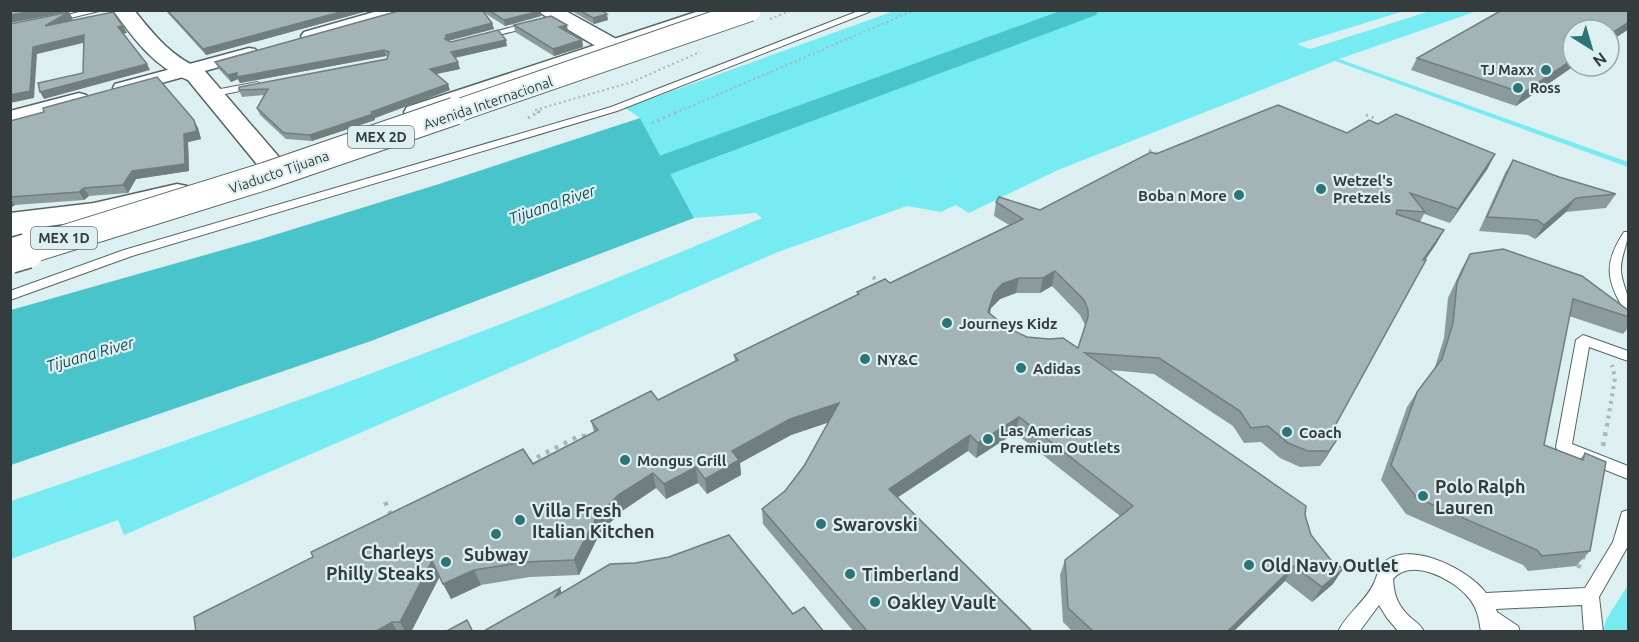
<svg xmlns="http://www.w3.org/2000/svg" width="1639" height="642" viewBox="0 0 1639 642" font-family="Ubuntu,sans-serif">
<rect width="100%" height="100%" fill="#ddf0f1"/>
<g fill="#77ebf2">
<path d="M894 11H1404L1297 44 1310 49 1430 11H1477L1339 59 1628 162V167L1335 61 1058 170 969 213 956 205 941 212 907 206 778 252 124 535 118 520 11 559V501C264 415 515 323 762 218L756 213 694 218 640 118 625 108Z"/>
<path d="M1628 585V631L1602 632 1607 618Z"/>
</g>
<path fill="#49c4cb" d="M640 118 694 218 371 341 11 465V310L258 240 439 184Z"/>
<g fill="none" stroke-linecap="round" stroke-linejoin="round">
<path fill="#49c4cb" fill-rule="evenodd" d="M1063 10H1099L1096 15 625 191 613 194 601 191 596 184 601 177Z"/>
<g stroke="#556566" stroke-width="2">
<g id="service">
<path d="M86 10H103L54 22 50 20Z"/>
<path d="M861 10H874L617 111 132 256 10 300V291L124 250 611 107Z"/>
<path d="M531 22 535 24 534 26 483 39 479 36Z"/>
<path d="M257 82 262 85 260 87 210 97 205 94 210 91Z"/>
<path d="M1624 232H1628C1628 245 1620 257 1621 271 1622 285 1630 294 1628 309L1623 308C1605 278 1605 261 1624 232Z"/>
<path d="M1583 335 1628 351V361L1589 347 1572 444 1628 466V479L1558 451 1556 447 1576 340Z"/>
<path d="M1628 510V546L1599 597 1603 632H1584L1582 605 1496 609 1497 612 1518 626 1520 632H1481C1479 618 1477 607 1468 597 1453 579 1411 557 1393 579 1394 596 1398 606 1411 618 1416 622 1421 625 1424 632H1399L1387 618 1379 605 1359 632H1338C1346 614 1367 600 1374 583 1378 575 1378 566 1387 560 1414 542 1469 570 1486 593L1585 588 1613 542 1622 512Z"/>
</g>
</g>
<g stroke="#556566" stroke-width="3">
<g id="minor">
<path d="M381 10H409L407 13 310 41 304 40 301 36 304 32Z"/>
<path d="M249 48 255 49 258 53 255 57 122 94 115 92 113 88 115 84Z"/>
<path d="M79 93 86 95 89 99 86 103 10 123V111Z"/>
</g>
</g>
<g stroke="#556566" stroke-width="3">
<g id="tertiary">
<path d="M113 10H134C154 35 173 59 204 70L278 156 282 162 278 168 269 170 260 168 188 80C155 68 133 38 113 10Z"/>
<path d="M539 10H564L620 41 623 46 620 51 612 52 604 51 542 14Z"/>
</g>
</g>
<g stroke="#556566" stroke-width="3">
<g id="secondary">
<path d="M702 10 707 12 710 16 707 20 425 117 416 119 407 117 404 112 407 107Z"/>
<path d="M177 184 187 186 191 192 187 198 94 220 10 231V213L94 203Z"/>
</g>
</g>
<g stroke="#556566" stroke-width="3">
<path id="motorway" d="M33 219 43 222 48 228 43 234 10 241V223Z"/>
</g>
<g stroke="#a8b7b8" stroke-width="2" stroke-dasharray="2 3" stroke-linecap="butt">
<path d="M770 19 792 10"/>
<path d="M535 110 632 82 700 52"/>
<path d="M537 113 542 110"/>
<path d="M675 113 915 10"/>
</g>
<g stroke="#a8b7b8" stroke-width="3" stroke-dasharray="2 4" stroke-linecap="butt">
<path d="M1366 115 1374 118"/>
<path d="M528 118 540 111"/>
<path d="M652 123 679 111"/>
<path d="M1149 150 1159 155"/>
</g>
<g stroke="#a8b7b8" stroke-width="4" stroke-dasharray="3 4.5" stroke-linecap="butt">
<path d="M873 277 882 285"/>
<path d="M1607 426 1615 378 1612 365"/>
</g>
<g stroke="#a8b7b8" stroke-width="4.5" stroke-dasharray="4 6" stroke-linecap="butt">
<path d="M1603 446 1607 425"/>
<path d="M528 462 577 437 592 435"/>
<path d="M385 502 392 517"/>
<path d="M1578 568 1585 554"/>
</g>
<use href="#service" fill="#fff" fill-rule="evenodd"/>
<use href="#minor" fill="#fff" fill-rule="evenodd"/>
<use href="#tertiary" fill="#fff" fill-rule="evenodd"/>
<use href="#secondary" fill="#fff" fill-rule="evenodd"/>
<use href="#motorway" fill="#fff" fill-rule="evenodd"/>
<g stroke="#556566" stroke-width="24" stroke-linecap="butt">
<path id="motorway-bridge-far2" d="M451 113 750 10"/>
</g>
<g stroke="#556566" stroke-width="29" stroke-linecap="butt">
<path id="motorway-bridge-far1" d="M22 252 266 176 455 111"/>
</g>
<g stroke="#556566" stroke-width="37" stroke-linecap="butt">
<path id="motorway-bridge" d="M10 256 27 251"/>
</g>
<use href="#motorway-bridge-far2" stroke="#fff" stroke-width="22"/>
<use href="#motorway-bridge-far1" stroke="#fff" stroke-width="27"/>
<use href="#motorway-bridge" stroke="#fff" stroke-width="34"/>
</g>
<g fill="#8b9b9c" fill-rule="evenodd">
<path d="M165 10H371L206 55Z"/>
<path d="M402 10H540L541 16 505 26 483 12 492 23 494 29 448 41 451 42 507 46 455 58 460 69 436 74 450 90 375 118V120L312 141 286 139 260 115 257 108 264 95 242 97 239 90 387 59 388 57 386 56 240 83 238 79 231 82 218 68 215 62Z"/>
<path d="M570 10H601L608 20 594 24Z"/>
<path d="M1629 10V29L1609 42V30L1573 66H1574L1516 106 1411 70 1417 58Z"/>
<path d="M514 25 568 32 582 40 583 47 554 56 515 32Z"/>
<path d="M44 112 198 128 201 139 188 142 189 171 136 179 128 193 89 196 84 200 15 205 10 208V121Z"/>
<path d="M1347 133 1488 168 1450 223 1424 214 1420 222 1444 230 1436 244 1425 260 1335 426 1336 441 1327 456 1320 466 1300 467 1280 458 1261 442 1244 443 1233 426 1154 374 1110 370 1305 515 1311 535 1333 584 1312 602 1285 581 1233 632H1073L1063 622 1060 575 1065 560 1120 516 1015 433 976 458 968 451 897 498 1033 632H854L763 524 762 509 785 491 804 466 829 422 791 435 740 463 741 475 707 494 698 483 666 499 656 488 622 511 600 533 579 575 530 577 481 585 451 599 440 576 411 632H196L594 432 591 421 658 400 735 362 734 355 857 295V292L890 283 1009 225 994 216 996 202 1040 210 1156 154ZM1052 286 1080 315 1085 325V328L1078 348 1027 337 1006 327 990 313 991 308 1000 299 1016 293H1040Z"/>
<path d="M1513 160 1559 177 1616 194 1606 208 1566 212 1535 239 1528 235 1479 231 1505 173Z"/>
<path d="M1470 254 1629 311V327L1623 334 1569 316 1544 445 1580 459 1585 453 1590 551 1576 566 1528 571 1523 565 1406 514 1381 480 1407 407 1417 392 1434 370 1444 338 1448 298 1462 268Z"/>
</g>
<g fill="#717e7f">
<path d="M39 10H78L10 23V15Z"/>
<path d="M348 10H371L206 55 203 49Z"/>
<path d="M540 11 541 16 505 26 504 20Z"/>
<path d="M69 12 73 19 49 33 45 26Z"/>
<path d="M607 14 608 20 594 24 593 18Z"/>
<path d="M1629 22V29L1609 42V35Z"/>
<path d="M492 23 494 29 447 41 445 39 446 35Z"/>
<path d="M567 25 568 32 559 27Z"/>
<path d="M123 26 127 33 122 34 118 27Z"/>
<path d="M84 35 87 42 37 54 34 98 10 103V95L33 47Z"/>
<path d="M506 40 507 46 453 58 451 52Z"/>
<path d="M582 40 583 47 554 56 553 49Z"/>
<path d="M384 50 386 56 240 83 238 79 231 82 228 75 237 73Z"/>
<path d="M1573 59V66H1574L1516 106 1523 93Z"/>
<path d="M458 62 460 69 432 75 430 69Z"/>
<path d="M147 64 150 70 44 99 40 92Z"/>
<path d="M448 84 450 90 375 118V120L312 141 310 135Z"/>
<path d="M194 120 198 128 201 139 188 142 189 171 136 179 128 193 123 185 132 171 184 134Z"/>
<path d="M1495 154 1488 168 1450 223 1458 209Z"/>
<path d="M84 188 89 196 84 200 79 192Z"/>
<path d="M1576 198 1566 212 1535 239 1544 225Z"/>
<path d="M10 199 15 205 10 208Z"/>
<path d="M1444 230 1436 244 1415 275 1423 260Z"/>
<path d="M1055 271 1052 286 1040 293 1043 278Z"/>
<path d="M1019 278 1016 293 1000 299 991 308 986 327 988 312 994 293 1002 284Z"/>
<path d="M839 403V419L791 435 740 463 741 475 707 494 705 479 732 451 790 419Z"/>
<path d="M1019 417 1015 433 976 458 978 443Z"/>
<path d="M970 435 968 451 887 504 889 489Z"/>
<path d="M1336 441 1327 456 1320 466 1329 451Z"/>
<path d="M696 467 698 483 666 499 664 484Z"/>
<path d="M653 473 656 488 622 511 600 533 579 575 574 560 596 518 618 495Z"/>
<path d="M432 561 440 576 411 632H405L400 622Z"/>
<path d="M1294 566 1285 581 1233 632H1227Z"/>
<path d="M1343 569 1333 584 1312 602 1322 587Z"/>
<path d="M474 570 481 585 451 599 443 584Z"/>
<path d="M560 588 565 603 555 597Z"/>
<path d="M392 622 397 632H375Z"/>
</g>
<g fill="#a2b4b5" stroke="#717e7f" stroke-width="1.5" fill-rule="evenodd">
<path d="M10 10H39L10 15Z"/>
<path d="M167 10H348L203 49Z"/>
<path d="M402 10H482L492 23 446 35 445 39 451 42 498 30 506 40 451 52 458 62 430 69 448 84 371 112 373 114 310 135 284 133 257 108 268 89 239 90V87L387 59 389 52 384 50 237 77V73L228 75 215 62Z"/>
<path d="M488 10H540V11L504 20Z"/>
<path d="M579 10H601L607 14 593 18Z"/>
<path d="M1502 10H1629V22L1609 35V30H1573V59L1523 93 1417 58Z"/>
<path d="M69 12 45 26 113 12 123 26 118 27 147 64 40 92 38 83 83 73 84 35 33 47 30 91 10 95V24Z"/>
<path d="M551 16 567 25 559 27 582 40 553 49 514 25Z"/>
<path d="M157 77 194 120 197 131 184 134 185 164 132 171 123 185 84 188 79 192 10 197V121L44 112 43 108Z"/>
<path d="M1278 105 1347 133 1369 120 1378 124 1396 114 1495 154 1458 209 1410 193 1425 212 1397 210 1396 214 1444 230 1423 260H1426L1335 426 1336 441 1329 451H1308L1288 443 1268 426 1251 428 1240 411 1159 358 1085 353 1306 506 1305 515 1311 535 1330 559 1343 569 1322 587 1294 566 1227 632H1094L1068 608 1065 560 1133 506 1019 417 978 443 970 435 889 489 1033 632H868L762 509 785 491 804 466 839 403 790 419 732 451 739 460 705 479 696 467 664 484 653 473 618 495 596 518 574 560 524 562 474 570 443 584 432 561 400 622H392L375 632H196L194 617 313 557 311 552 523 449 533 464 598 430 591 421 651 391 658 400 738 360 734 355 859 294 857 292 885 279 890 283 1023 219 996 202 999 197 1040 210 1151 152 1156 154ZM1055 271 1084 300 1088 310V317L1078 348 1063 338 1049 339 1027 337 1006 327 988 312 994 293 1002 284 1019 278H1043Z"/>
<path d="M1513 160 1559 177 1616 194 1576 198 1544 225 1537 220 1487 217Z"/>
<path d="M1503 249 1582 276 1629 311V317L1573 299 1544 445 1583 460 1585 453 1606 462 1590 551 1542 556 1537 550 1417 498 1391 465 1417 392 1442 359 1453 323 1457 283 1470 254Z"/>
<path d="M729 535 793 614 804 607 824 632H482L560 588 555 597 610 564 635 563 669 557Z"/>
<path d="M467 620 473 632H445Z"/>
</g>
<g fill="#2b7579" stroke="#ddf0f1" stroke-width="2">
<circle cx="1546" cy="70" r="6"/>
<circle cx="1518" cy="88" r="6"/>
<circle cx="1321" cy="189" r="6"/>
<circle cx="1239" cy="195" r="6"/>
<circle cx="947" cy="323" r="6"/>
<circle cx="865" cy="359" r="6"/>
<circle cx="1021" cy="368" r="6"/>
<circle cx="1287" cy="432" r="6"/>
<circle cx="988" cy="439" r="6"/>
<circle cx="625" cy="460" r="6"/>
<circle cx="1423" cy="496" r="6"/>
<circle cx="520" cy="520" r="6"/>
<circle cx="821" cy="524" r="6"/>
<circle cx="496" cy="534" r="6"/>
<circle cx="446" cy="562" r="6"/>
<circle cx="1249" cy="565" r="6"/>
<circle cx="850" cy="574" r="6"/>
<circle cx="875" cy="602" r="6"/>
</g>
<g text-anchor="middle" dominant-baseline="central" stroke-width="4.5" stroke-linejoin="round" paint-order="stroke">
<g font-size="14" font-weight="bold" fill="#353c3d" stroke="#ddf0f1" text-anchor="end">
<text x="1534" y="70">TJ Maxx</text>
<text x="1530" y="88" text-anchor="start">Ross</text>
</g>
<g font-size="14" fill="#353c3d" stroke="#ddf0f1">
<text transform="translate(488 103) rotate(-19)">Avenida Internacional</text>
<text transform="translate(279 172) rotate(-19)">Viaducto Tijuana</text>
</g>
<g fill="#ddf0f1" stroke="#677273" stroke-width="1.5">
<rect x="348" y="126" width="66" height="22" rx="4.5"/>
<rect x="31" y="227" width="66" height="22" rx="4.5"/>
</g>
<g font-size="14" font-weight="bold" fill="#353c3d">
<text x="381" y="137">MEX 2D</text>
<text x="64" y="238">MEX 1D</text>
</g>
<g font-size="15" font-weight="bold" fill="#353c3d" stroke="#ddf0f1" text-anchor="start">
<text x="1333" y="180">Wetzel's<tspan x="1333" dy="17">Pretzels</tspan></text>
<text x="1227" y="195" text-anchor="end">Boba n More</text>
<text x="959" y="323">Journeys Kidz</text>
<text x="877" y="359">NY&amp;C</text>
<text x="1033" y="368">Adidas</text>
<text x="1000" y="430">Las Americas<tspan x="1000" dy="17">Premium Outlets</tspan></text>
<text x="1299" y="432">Coach</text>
<text x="637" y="460">Mongus Grill</text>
</g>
<g font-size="16" font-style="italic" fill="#174d50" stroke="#ddf0f1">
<text transform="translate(552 204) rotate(-19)">Tijuana River</text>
<text transform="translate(90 354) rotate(-16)">Tijuana River</text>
</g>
<g font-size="18" font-weight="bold" fill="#353c3d" stroke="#ddf0f1" text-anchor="start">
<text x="1435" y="486">Polo Ralph<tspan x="1435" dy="21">Lauren</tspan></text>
<text x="532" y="510">Villa Fresh<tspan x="532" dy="21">Italian Kitchen</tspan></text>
<text x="833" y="524">Swarovski</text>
<text x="434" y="552" text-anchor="end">Charleys<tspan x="434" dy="21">Philly Steaks</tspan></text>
<text x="496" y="554" text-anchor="middle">Subway</text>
<text x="1261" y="565">Old Navy Outlet</text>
<text x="862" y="574">Timberland</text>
<text x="887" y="602">Oakley Vault</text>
</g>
</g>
<rect width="1639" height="642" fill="none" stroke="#353c3d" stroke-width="24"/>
<g transform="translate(1591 48) rotate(143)"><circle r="28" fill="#ddf0f1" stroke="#9aa8a9" stroke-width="1.5"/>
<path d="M0-4.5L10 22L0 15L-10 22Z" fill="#2b7579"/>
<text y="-9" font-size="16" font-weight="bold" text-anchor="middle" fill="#353c3d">N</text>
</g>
</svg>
